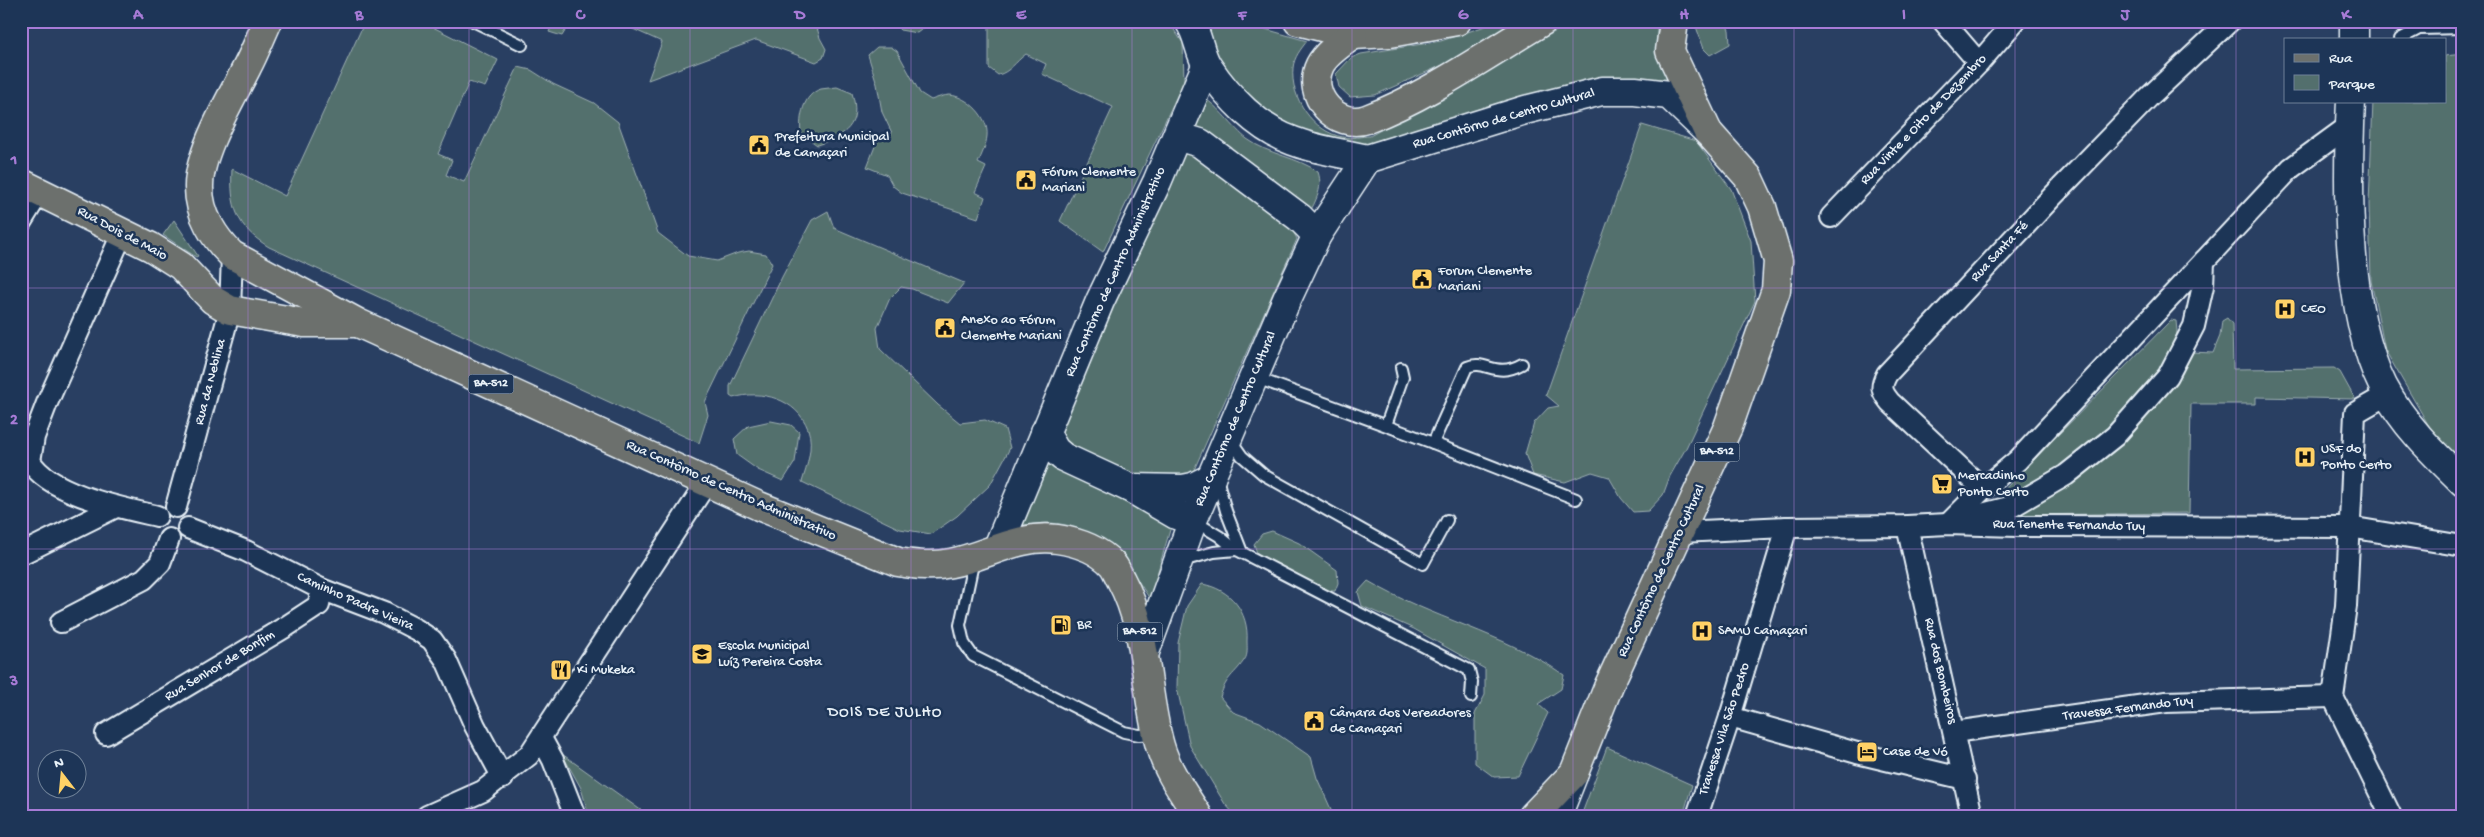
<svg xmlns="http://www.w3.org/2000/svg" width="2484" height="837" viewBox="0 0 2484 837" font-family="'Gochi Hand',sans-serif">
<rect width="100%" height="100%" fill="#293f62"/>
<filter id="ink" filterUnits="userSpaceOnUse"><feTurbulence type="fractalNoise" baseFrequency=".02" numOctaves="2"/><feDisplacementMap in="SourceGraphic" scale="10" xChannelSelector="R" yChannelSelector="G"/><feConvolveMatrix kernelMatrix="1 2 1 2 8 2 1 2 1" color-interpolation-filters="sRGB"/></filter>
<g filter="url(#ink)">
<g fill="#536f6d" stroke="#9eb0b2">
<path d="M365 21H421L498 60 485 87 469 82 438 154 452 160 446 175 464 182 518 67 531 70 553 84 594 103 618 122 658 233 688 256 717 261 738 253 749 251 766 254 772 264 705 402 708 415 699 443 269 247C236 227 230 206 232 169L285 196Z"/>
<path d="M554 21H589L585 29 570 23 562 36 549 32Z"/>
<path d="M615 21H815L820 38 826 49 823 58 816 62 756 40 648 80 662 42Z"/>
<path d="M850 21H933L917 33 900 30 891 21 871 29Z"/>
<path d="M986 21H1168L1183 43 1184 81 1103 252 1060 221 1113 107 1042 74 1046 64 1026 54C1015 62 1010 72 998 75L989 68V27Z"/>
<path d="M1196 21H1237L1307 41C1301 49 1294 57 1293 68 1290 98 1313 132 1343 137 1351 139 1362 136 1370 136L1574 21H1657V47L1670 91 1371 147 1306 138 1247 103 1223 71Z"/>
<path d="M1500 21H1519L1456 59 1375 95 1350 97 1339 87 1336 74 1351 58 1361 54 1441 41Z"/>
<path d="M1694 21H1725L1729 30 1730 44 1710 55 1704 49Z"/>
<path d="M877 47H891L897 51 920 93 931 100C937 98 944 95 950 95 968 97 989 117 987 136 986 146 982 154 978 163L986 167 975 192 985 197 978 218 902 193 893 186 887 175 867 167 877 141 892 133 882 112 877 84 868 55Z"/>
<path d="M2463 54V465L2440 445 2385 350 2371 281 2369 204 2373 101H2445V56Z"/>
<path d="M837 87 852 93C862 125 845 136 817 145L801 133C799 118 803 94 821 89 826 88 832 88 837 87Z"/>
<path d="M1205 99C1216 104 1235 130 1247 139 1269 155 1298 157 1318 172 1324 189 1314 204 1306 219L1191 126Z"/>
<path d="M1642 125 1696 141 1731 189 1751 241 1755 301 1686 448 1670 476 1663 495 1648 511 1633 512 1621 498 1609 477 1592 472 1565 482 1533 475 1525 454 1534 423 1548 408 1559 406 1546 395Z"/>
<path d="M1190 150 1291 227 1297 239 1189 481H1141L1069 453 1057 431 1175 163 1181 152Z"/>
<path d="M828 211 834 228 964 283 948 303 912 289 901 287 890 298 877 328 880 349 938 405 960 423 985 420 1005 429 1010 448 990 485 957 516 931 534 900 529 802 482C807 466 814 446 808 429 797 399 761 389 733 398L730 396V386L782 277 812 220Z"/>
<path d="M174 220 198 256 196 257 163 235Z"/>
<path d="M2227 318 2232 324 2233 369 2334 368 2340 372 2355 399 2256 397V404H2191L2189 513 2012 515 2004 508 2001 493 2171 320 2176 321 2177 331 2175 346 2191 352 2213 353 2220 336 2222 321Z"/>
<path d="M771 421 791 425 799 432 795 462 783 481 758 470 737 455 734 439 748 426Z"/>
<path d="M1045 452 1172 523 1158 571 1153 604C1127 563 1104 526 1050 523 1037 523 1024 526 1011 527Z"/>
<path d="M1272 531 1299 543 1337 570 1338 583 1335 591H1321L1278 564 1258 556 1254 544 1262 534Z"/>
<path d="M1368 581C1430 618 1504 633 1564 675L1561 689 1538 704 1548 713 1518 776 1494 777 1475 763V714L1485 695V669L1414 629 1362 606 1358 592Z"/>
<path d="M1202 584C1230 589 1249 611 1247 641 1247 646 1248 655 1245 659 1234 676 1227 675 1220 697L1233 712 1260 722 1311 757 1317 778 1334 816H1236L1225 804 1190 746 1177 688 1178 643 1187 606Z"/>
<path d="M1607 747 1692 785 1683 816H1581Z"/>
<path d="M562 754 649 816H589L581 788Z"/>
</g>
<g fill="none" stroke-linecap="round" stroke-linejoin="round">
<g stroke="#e8f1f8" stroke-width="14">
<g id="lane">
<path d="M473 21 522 45"/>
<path d="M2400 39 2419 29 2463 28"/>
<path d="M1254 377 1433 443 1576 499"/>
<path d="M1386 425 1403 377 1401 368"/>
<path d="M1230 439 1242 456 1264 475 1423 564 1447 520"/>
<path d="M1433 443 1467 367C1486 359 1495 379 1522 364"/>
<path d="M1217 478 1226 511 1242 552"/>
<path d="M1194 521 1219 536 1235 549 1469 670 1472 682 1471 697"/>
<path d="M974 559 960 625 964 643 973 656 1124 732 1139 735 1156 734"/>
<path d="M1182 561 1214 552 1236 550"/>
</g>
</g>
<g stroke="#e8f1f8" stroke-width="24">
<g id="street">
<path d="M1943 21 1979 63"/>
<path d="M1831 217 1979 63 2015 21"/>
<path d="M21 222 40 191"/>
<path d="M122 234 47 403 34 437 30 461C49 494 122 508 157 516"/>
<path d="M2388 394 2355 413 2346 606 2333 697 2391 816"/>
<path d="M1983 489 1890 402C1881 391 1880 387 1887 374L2051 198 2149 97 2230 21"/>
<path d="M176 507 230 310 232 255"/>
<path d="M1967 518 2013 506 2066 475 2115 436 2168 376 2194 326 2203 286 2204 261"/>
<path d="M1948 524 1983 489 2018 460 2291 168 2350 125"/>
<path d="M1907 526 1972 816"/>
<path d="M188 528 246 551 321 589 384 613 417 630 432 640 446 660 475 726 503 778"/>
<path d="M1680 532 1787 527 1907 526 1948 524 2017 526 2349 527 2463 546"/>
<path d="M21 554 116 507"/>
<path d="M61 622 144 579 160 563 169 539"/>
<path d="M1730 717 1857 753 1965 779"/>
<path d="M1954 732 2166 702 2333 697"/>
<path d="M106 734 287 626 319 605 321 589"/>
<path d="M541 738 553 760 575 816"/>
<path d="M427 816 483 791 529 755 707 482"/>
<path d="M1697 816 1730 717 1787 527"/>
</g>
</g>
<g stroke="#e8f1f8" stroke-width="31">
<g id="secondary">
<path d="M1189 21C1199 35 1199 54 1208 67 1228 97 1258 129 1293 141 1316 150 1343 153 1367 159"/>
<path d="M2354 39V21"/>
<path d="M2351 101C2347 185 2345 310 2383 386 2403 424 2433 453 2463 482"/>
<path d="M1177 136 1200 143 1300 218 1317 235"/>
<path d="M1045 432 1055 450 1063 457 1130 488 1183 489 1193 487 1211 478"/>
<path d="M1130 488 1176 515 1193 520"/>
<path d="M998 547 1100 301 1157 182 1206 66"/>
<path d="M1145 652 1193 520 1287 299 1317 235 1367 159 1525 110 1602 91H1635L1669 95 1708 132"/>
<path d="M1557 816 1574 773"/>
</g>
</g>
<g stroke="#e8f1f8" stroke-width="31">
<g id="primary">
<path d="M268 21C261 36 255 52 247 67 231 99 198 153 199 188 199 214 214 238 232 255L358 323 759 506 898 562C916 565 933 567 951 563 987 556 1019 534 1057 539 1077 542 1098 549 1112 564 1116 568 1118 575 1121 580 1149 632 1144 691 1160 746 1167 771 1184 794 1198 816"/>
<path d="M1298 21 1353 35 1390 33 1457 21"/>
<path d="M1353 35C1341 44 1327 52 1320 65 1305 95 1337 130 1367 119 1426 97 1489 53 1543 21"/>
<path d="M21 183 151 247 181 266 213 300 230 310 304 323H356"/>
<path d="M1533 816 1574 773 1609 685 1728 427 1776 290 1778 261 1762 207 1748 177 1708 132 1670 51 1674 21"/>
</g>
</g>
<use href="#lane" stroke="#1d3557" stroke-width="10"/>
<use href="#street" stroke="#1d3557" stroke-width="20"/>
<use href="#secondary" stroke="#1d3557" stroke-width="28"/>
<use href="#primary" stroke="#6c706d" stroke-width="28"/>
</g>
</g>
<path fill="none" stroke="#a77bd6" stroke-width="1" stroke-opacity="0.55" d="M248 21V816M469 21V816M690 21V816M911 21V816M1132 21V816M1352 21V816M1573 21V816M1794 21V816M2015 21V816M2236 21V816M21 288H2463M21 549H2463"/>
<defs>
<g id="civic-square" transform="scale(1.125)"><rect x="-9" y="-9" width="18" height="18" rx="4" fill="#ffd166" stroke="#1d3557"/><path d="M-.6-6.5H3V-4.5H.6V-3L4-1V1h2V6H-6V1h2V-1L-.6-3ZM-1.2 2.5V6h2.4V2.5Z" fill="#111"/></g>
<g id="hospital-square" transform="scale(1.125)"><rect x="-9" y="-9" width="18" height="18" rx="4" fill="#ffd166" stroke="#1d3557"/><path d="M-5-5h3v3.5h4V-5h3V5h-3V1.5h-4V5h-3Z" fill="#111"/></g>
<g id="supermarket-square" transform="scale(1.125)"><rect x="-9" y="-9" width="18" height="18" rx="4" fill="#ffd166" stroke="#1d3557"/><path d="M-6-5.5h2.5l.6 2H6L4.5 2H-2.5L-4.4-4H-6ZM-1.5 3.2a1.3 1.3 0 1 0 .1 0ZM3 3.2a1.3 1.3 0 1 0 .1 0Z" fill="#111"/></g>
<g id="fuel-square" transform="scale(1.125)"><rect x="-9" y="-9" width="18" height="18" rx="4" fill="#ffd166" stroke="#1d3557"/><path d="M-5.5-6h7V0h2V4h1.3V-2.5L3-4.5l.8-.8L6-3V5H2.5V1h-1V6h-7ZM-4.2-4.7v3.2H.2V-4.7Z" fill="#111"/></g>
<g id="school-square" transform="scale(1.125)"><rect x="-9" y="-9" width="18" height="18" rx="4" fill="#ffd166" stroke="#1d3557"/><path d="M0-5L7-2L0 1L-7-2ZM-4 1L0 2.5L4 1V4Q0 6-4 4Z" fill="#111"/></g>
<g id="restaurant-square" transform="scale(1.125)"><rect x="-9" y="-9" width="18" height="18" rx="4" fill="#ffd166" stroke="#1d3557"/><path d="M-5-6h1v4h1v-4h1v4h1v-4h1v5L-1.5 .5V6h-2V.5L-5-1ZM5-6V6H3V1.5H1.5Q1.5-4 5-6Z" fill="#111"/></g>
<g id="hotel-square" transform="scale(1.125)"><rect x="-9" y="-9" width="18" height="18" rx="4" fill="#ffd166" stroke="#1d3557"/><path d="M-6-4.5h1.5V1H6V5H4.5V3h-9V5H-6ZM-4 0a1.8 1.8 0 1 1 3.6 0ZM.5 0V-2.5h3Q6-2.5 6 0Z" fill="#111"/></g>
</defs>
<g fill-rule="evenodd">
<use href="#civic-square" x="759" y="145"/>
<use href="#civic-square" x="1026" y="180"/>
<use href="#civic-square" x="1422" y="279"/>
<use href="#hospital-square" x="2285" y="309"/>
<use href="#civic-square" x="945" y="328"/>
<use href="#hospital-square" x="2305" y="457"/>
<use href="#supermarket-square" x="1942" y="484"/>
<use href="#fuel-square" x="1061" y="625"/>
<use href="#hospital-square" x="1702" y="631"/>
<use href="#school-square" x="702" y="654"/>
<use href="#restaurant-square" x="561" y="670"/>
<use href="#civic-square" x="1314" y="721"/>
<use href="#hotel-square" x="1867" y="752"/>
</g>
<g text-anchor="middle" dominant-baseline="central" stroke-width="5" stroke-linejoin="round" paint-order="stroke">
<g fill="#1d3557" stroke="#abb9c8" stroke-width="1">
<rect x="468.5" y="374.5" width="45" height="19" rx="4"/>
<rect x="1694.5" y="442.5" width="45" height="19" rx="4"/>
<rect x="1117.5" y="622.5" width="45" height="19" rx="4"/>
</g>
<g font-size="12" font-weight="bold" fill="#e8f1f8">
<text x="491" y="384">BA-512</text>
<text x="1717" y="452">BA-512</text>
<text x="1140" y="632">BA-512</text>
</g>
<g font-size="14" fill="#e8f1f8" stroke="#1d3557">
<text transform="translate(1504 119) rotate(-16)">Rua Contôrno de Centro Cultural</text>
<text transform="translate(1924 120) rotate(-46)">Rua Vinte e Oito de Dezembro</text>
<text transform="translate(122 234) rotate(28)">Rua Dois de Maio</text>
<text transform="translate(2000 252) rotate(-47)">Rua Santa Fé</text>
<text transform="translate(1116 272) rotate(-66)">Rua Contôrno de Centro Administrativo</text>
<text transform="translate(211 382) rotate(-75)">Rua da Neblina</text>
<text transform="translate(1236 419) rotate(-67)">Rua Contôrno de Centro Cultural</text>
<text transform="translate(731 491) rotate(24)">Rua Contôrno de Centro Administrativo</text>
<text transform="translate(2069 526) rotate(1)">Rua Tenente Fernando Tuy</text>
<text transform="translate(1662 571) rotate(-65)">Rua Contôrno de Centro Cultural</text>
<text transform="translate(355 602) rotate(24)">Caminho Padre Vieira</text>
<text transform="translate(220 666) rotate(-31)">Rua Senhor de Bonfim</text>
<text transform="translate(1940 671) rotate(77)">Rua dos Bombeiros</text>
<text transform="translate(2128 709) rotate(-7)">Travessa Fernando Tuy</text>
<text transform="translate(1725 729) rotate(-72)">Travessa Vila São Pedro</text>
</g>
<g font-size="14" fill="#e8f1f8" stroke="#1d3557" text-anchor="start">
<text x="775" y="137">Prefeitura Municipal<tspan x="775" dy="16">de Camaçari</tspan></text>
<text x="1042" y="172">Fórum Clemente<tspan x="1042" dy="16">Mariani</tspan></text>
<text x="1438" y="271">Forum Clemente<tspan x="1438" dy="16">Mariani</tspan></text>
<text x="2301" y="309">CEO</text>
<text x="961" y="320">Anexo ao Fórum<tspan x="961" dy="16">Clemente Mariani</tspan></text>
<text x="2321" y="449">USF do<tspan x="2321" dy="16">Ponto Certo</tspan></text>
<text x="1958" y="476">Mercadinho<tspan x="1958" dy="16">Ponto Certo</tspan></text>
<text x="1077" y="625">BR</text>
<text x="1718" y="631">SAMU Camaçari</text>
<text x="718" y="646">Escola Municipal<tspan x="718" dy="16">Luíz Pereira Costa</tspan></text>
<text x="577" y="670">Ki Mukeka</text>
<text x="1330" y="713">Câmara dos Vereadores<tspan x="1330" dy="16">de Camaçari</tspan></text>
<text x="1883" y="752">Case de Vó</text>
</g>
<g font-size="16" letter-spacing="1" fill="#e8f1f8" stroke="#1d3557">
<text x="885" y="713">DOIS DE JULHO</text>
</g>
</g>
<rect width="2484" height="837" fill="none" stroke="#1d3557" stroke-width="55"/>
<rect x="2284" y="38" width="162" height="65" fill="#1d3557" stroke="#6e8097"/>
<rect x="2294" y="54" width="25" height="8" fill="#6c706d" stroke="#6e8097"/>
<text x="2329" y="62" font-size="15" fill="#e8f1f8">Rua</text>
<rect x="2294" y="75" width="25" height="15" fill="#536f6d" stroke="#6e8097"/>
<text x="2329" y="88" font-size="15" fill="#e8f1f8">Parque</text>
<g transform="translate(62 774) rotate(344)"><circle r="24" fill="#1d3557" stroke="#6e8097"/>
<path d="M0-4L9 19L0 12L-9 19Z" fill="#ffd166"/>
<text y="-8" font-size="14" font-weight="bold" text-anchor="middle" fill="#e8f1f8">N</text>
</g>
<rect x="28" y="28" width="2428" height="782" fill="none" stroke="#a77bd6" stroke-width="2"/>
<g font-size="16" text-anchor="middle" font-weight="bold" fill="#a77bd6">
<text x="138" y="19">A</text>
<text x="359" y="19">B</text>
<text x="580" y="19">C</text>
<text x="800" y="19">D</text>
<text x="1021" y="19">E</text>
<text x="1242" y="19">F</text>
<text x="1463" y="19">G</text>
<text x="1684" y="19">H</text>
<text x="1904" y="19">I</text>
<text x="2125" y="19">J</text>
<text x="2346" y="19">K</text>
<text x="14" y="164">1</text>
<text x="14" y="424">2</text>
<text x="14" y="685">3</text>
</g>
</svg>
